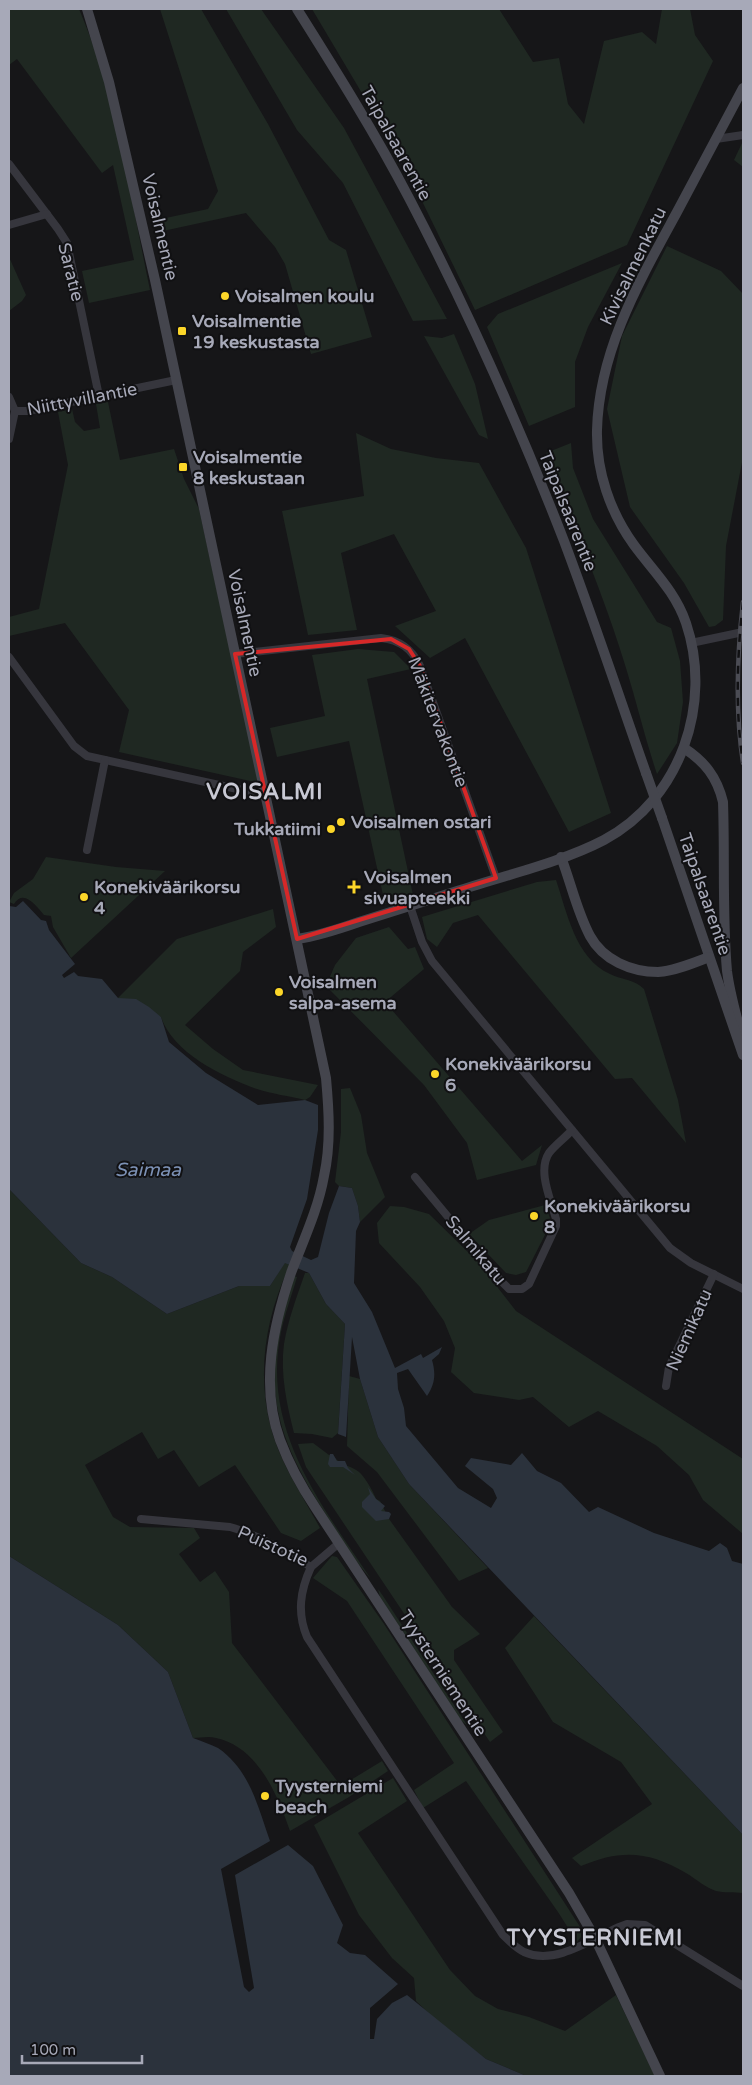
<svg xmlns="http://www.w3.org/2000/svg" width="752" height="2085" viewBox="0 0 752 2085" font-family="'Varela Round',sans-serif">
<rect width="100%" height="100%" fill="#161618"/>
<g fill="#1f2822">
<path d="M9 9H79C116 94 131 200 150 290L89 303 82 271 134 260 113 165 102 173 17 59 9 65Z"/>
<path d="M160 9H201L268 124 329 240 346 250 372 337 311 354 285 264 275 247 246 213 163 231 161 219 208 209 218 191Z"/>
<path d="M226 9H261L344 128 447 319 413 321 343 183 297 130Z"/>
<path d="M312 9H499L533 62 559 58 568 104 584 124 604 41 642 32 656 44 662 9H690L695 35 713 61 627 245 475 310 404 164Z"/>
<path d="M743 141V167L734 160Z"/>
<path d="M667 246 721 271 743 294V457L726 546 723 620 715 626 709 627 684 583 630 507 607 409 622 336Z"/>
<path d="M9 257 26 295 22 301 9 311Z"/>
<path d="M622 263 588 327 575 362V407L529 426 487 327 498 314Z"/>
<path d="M454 334 475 384 488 439 479 435 424 336 442 338Z"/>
<path d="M108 402 120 460 174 449 184 479 199 509 259 783 119 752 129 710 65 623 9 636V617L39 609 68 465 58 412 72 409 75 422 84 431 100 428 96 404Z"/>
<path d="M356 433 391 449 436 458 479 463 526 548 611 813 569 832 465 638 430 658 395 626 436 611 394 534 341 553 357 630 308 635 282 511 364 496Z"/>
<path d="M571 443 573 468 593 519 657 622 671 628 680 661 683 702 677 743 657 774C645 739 637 703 626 668 604 595 573 524 546 453Z"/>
<path d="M358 649 394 652 411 669 367 679 413 895 385 904 349 741 277 757 270 728 325 716 312 655Z"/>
<path d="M46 857 116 867 165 871 71 958 53 927 51 916 44 915C37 907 24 888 14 904L9 902 14 893 33 879Z"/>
<path d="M556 880C567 912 575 958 610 974 622 980 634 979 644 989L678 1100 686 1143 632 1078 615 1079 478 915 453 923 437 947 427 939 422 917 537 882Z"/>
<path d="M273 909 276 927 243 952 240 971 185 1025 213 1049 243 1070 318 1085 310 1097 305 1100C289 1096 272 1094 257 1089 223 1077 173 1053 161 1017L118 998 177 939Z"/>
<path d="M389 927 408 949 415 947 424 969 385 1002 522 1161 542 1145 536 1165 477 1180 467 1143 424 1085 326 986 335 965 356 938Z"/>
<path d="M350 1088 361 1115 367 1153 385 1197 360 1222 358 1206 352 1188 339 1186 335 1182 341 1132V1089Z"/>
<path d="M9 1189 81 1263 112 1277 167 1314 239 1286H270L285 1262 290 1265C266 1315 256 1373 271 1428 280 1463 303 1496 320 1528L301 1541 281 1533 235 1465 199 1487 174 1450 158 1459 142 1432 85 1465 113 1517 130 1527 194 1528 200 1538 179 1554 200 1582 215 1571 229 1592 232 1643 341 1786 382 1761 388 1771 349 1797 290 1831C277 1794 258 1747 216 1738 209 1736 200 1738 193 1738L168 1672 118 1625 9 1556Z"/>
<path d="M545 1205 550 1218 547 1231 526 1272 516 1275 506 1273 469 1234 489 1220Z"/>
<path d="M390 1206 404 1207 429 1214 477 1261 516 1311 743 1459V1534L703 1500 689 1475 657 1446 598 1411 569 1427 533 1397 519 1400 474 1393 451 1372 455 1348 444 1321 420 1287 379 1243 377 1223Z"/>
<path d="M305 1273H309L326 1304 345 1324 338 1433 332 1438 312 1434 294 1433C287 1405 280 1374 284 1344 288 1320 297 1296 305 1273Z"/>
<path d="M294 1276 297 1277C292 1295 285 1313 281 1332 261 1429 320 1503 371 1579 352 1558 338 1534 323 1510 286 1451 264 1402 279 1331 282 1312 289 1294 294 1276Z"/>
<path d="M349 1376 360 1379 378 1437 409 1484 488 1568 459 1581 377 1472 347 1446Z"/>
<path d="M313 1443 329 1455 333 1454C337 1465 351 1465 359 1472 365 1477 373 1491 376 1499L380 1501 389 1519 452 1607 480 1634 454 1650V1660L503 1732 490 1742 306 1467 298 1444Z"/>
<path d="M332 1556 337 1557 384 1624 584 1933 577 1942 558 1912 466 1781 423 1808 414 1790 454 1763 347 1601 313 1578Z"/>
<path d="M378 1589 383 1596 467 1725 460 1720 380 1597Z"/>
<path d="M534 1616 743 1835V1893C735 1892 724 1893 716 1891 706 1888 696 1879 686 1873 649 1851 621 1849 581 1866L572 1858 652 1804 621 1762 553 1722 505 1648Z"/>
<path d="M393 1778 407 1801 358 1833 450 1970 475 1996 498 2009 529 2017 565 2031 616 1995 655 2076 524 2075 486 2059 440 2024 416 2001 414 1978 392 1958 359 1915 314 1825Z"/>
</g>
<g fill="#2b323c">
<path d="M23 901 41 920 46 921 49 930 75 964 62 975 64 978 74 972 78 976 102 979 118 998 136 999 149 1007 161 1017 169 1042 206 1073 258 1105 305 1100 318 1105V1130L307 1199 290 1247 292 1251 311 1260 318 1257 329 1213 339 1186 352 1188 358 1206 360 1222 356 1231 354 1283 372 1312 395 1368 421 1354 423 1358 442 1347 439 1354 432 1360C436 1374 435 1384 427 1396L408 1369 397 1373 398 1389 404 1408 406 1426 458 1488 491 1508 497 1498 493 1489 465 1466 471 1458 511 1465 522 1453 537 1471 561 1483 589 1512 598 1507 654 1533 709 1551 720 1543 727 1548 732 1561 743 1564V1835L409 1484 378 1437 360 1379 352 1337 346 1437 338 1434 345 1324 326 1304 309 1273 285 1263 270 1286H239L167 1314 112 1277 81 1263 9 1189V906L16 907Z"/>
<path d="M330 1454H333L337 1461H345L348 1468 355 1475 343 1467H330L328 1464Z"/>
<path d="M368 1487 376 1499 385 1506 381 1511 389 1512 391 1514 389 1519 376 1521 362 1507V1502L370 1494Z"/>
<path d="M9 1556 118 1625 168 1672 193 1738C201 1741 210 1744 218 1748 250 1770 258 1807 270 1841L221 1869 244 1987 249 1992 254 1988 235 1875 288 1845 313 1866 343 1925 337 1943 350 1953 365 1955 398 1984 370 2008V2039H374L377 2019 392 2003 407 1995 486 2059 524 2075 545 2076H9Z"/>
</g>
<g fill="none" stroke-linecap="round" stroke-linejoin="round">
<g stroke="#36363d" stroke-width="8">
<path d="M716 139 743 135"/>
<path d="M9 164 58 229 67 243 99 396"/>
<path d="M9 225 47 214"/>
<path d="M9 397 15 411"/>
<path d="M9 439 15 411H28L176 380"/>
<path d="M691 643 743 632"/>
<path d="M235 654 381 638C400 640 412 649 420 666L496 878"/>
<path d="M9 657 74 746 87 756 251 792H265"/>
<path d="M87 850 105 760"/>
<path d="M410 906 422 942 432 961 670 1248 691 1263 743 1289"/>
<path d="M415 1177 502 1282 509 1289H522L529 1284 556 1226V1219C551 1200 537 1171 549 1153 555 1145 565 1138 572 1130"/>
<path d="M666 1386 669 1367 714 1274"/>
<path d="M141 1519 230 1527C259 1535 285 1552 311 1567L338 1544"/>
<path d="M311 1567C300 1591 297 1613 307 1637L503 1935C509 1941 516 1948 524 1952 555 1966 592 1939 619 1927L627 1924 645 1925 743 1986"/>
</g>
<g stroke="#44454d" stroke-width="10">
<path d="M87 9 109 82 155 280 326 1078C329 1111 331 1144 324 1176 318 1210 303 1241 291 1273 273 1326 260 1386 280 1440 289 1464 301 1486 315 1507L569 1893 595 1938 660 2076"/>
<path d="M297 9C336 71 375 133 409 198 467 309 519 425 564 541 593 618 619 696 646 773"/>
<path d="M684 748C705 762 717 777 723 802 725 858 722 915 727 971 730 995 737 1018 743 1041"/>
<path d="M662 818 743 1055"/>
<path d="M561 857C571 883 577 912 590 936 603 960 631 972 658 972 674 971 694 963 709 957"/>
<path d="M297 939C318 936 339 929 359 922 391 912 423 902 454 892 502 876 560 863 604 840 681 799 713 703 686 623 675 591 653 571 634 545 610 512 596 471 597 430 599 350 640 280 677 212 699 171 721 129 743 88"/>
</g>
<g stroke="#4b4c54" stroke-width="4.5">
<path id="rail" d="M743 602C737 655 735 711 743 763"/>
</g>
<use href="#rail" stroke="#111113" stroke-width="2.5" stroke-dasharray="8" stroke-linecap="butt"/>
<path stroke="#44454d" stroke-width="10" d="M646 773 662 818"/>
</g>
<path fill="none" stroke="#d62828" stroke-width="4" stroke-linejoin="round" d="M391 639 409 649 420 666 496 878 297 939 235 654Z"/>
<g fill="#fcd629" stroke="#111113" stroke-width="2">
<circle cx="225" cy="296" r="5"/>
<rect x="177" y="326" width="10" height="10" rx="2.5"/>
<rect x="178" y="462" width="10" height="10" rx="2.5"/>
<circle cx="341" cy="822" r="5"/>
<circle cx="331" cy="829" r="5"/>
<path d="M351.5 879.5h5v5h5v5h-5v5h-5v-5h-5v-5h5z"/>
<circle cx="84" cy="897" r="5"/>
<circle cx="279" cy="992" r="5"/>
<circle cx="435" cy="1074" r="5"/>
<circle cx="534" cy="1216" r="5"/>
<circle cx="265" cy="1796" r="5"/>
</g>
<g text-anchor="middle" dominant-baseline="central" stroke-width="4" stroke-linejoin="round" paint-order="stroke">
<g font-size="18" fill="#a7a9b8" stroke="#111113">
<text transform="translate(396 143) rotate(61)">Taipalsaarentie</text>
<text transform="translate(160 227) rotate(77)">Voisalmentie</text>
<text transform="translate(633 266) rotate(-64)">Kivisalmenkatu</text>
<text transform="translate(71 272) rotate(76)">Saratie</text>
<text transform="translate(82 399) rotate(-11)">Niittyvillantie</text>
<text transform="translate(568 511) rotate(68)">Taipalsaarentie</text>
<text transform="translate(245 623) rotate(78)">Voisalmentie</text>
<text transform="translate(438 722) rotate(69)">Mäkitervakontie</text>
<text transform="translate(705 894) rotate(71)">Taipalsaarentie</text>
<text transform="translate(476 1250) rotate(50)">Salmikatu</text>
<text transform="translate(689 1330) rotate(-66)">Niemikatu</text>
<text transform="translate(273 1546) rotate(24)">Puistotie</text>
<text transform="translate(443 1673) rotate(57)">Tyysterniementie</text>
</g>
<g font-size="18" font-weight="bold" fill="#a7a9b8" stroke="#111113" text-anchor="start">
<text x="235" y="296">Voisalmen koulu</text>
<text x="192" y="321">Voisalmentie<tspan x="192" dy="21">19 keskustasta</tspan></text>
<text x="193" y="457">Voisalmentie<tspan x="193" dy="21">8 keskustaan</tspan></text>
<text x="351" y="822">Voisalmen ostari</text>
<text x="321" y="829" text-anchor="end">Tukkatiimi</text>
<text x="364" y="877">Voisalmen<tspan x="364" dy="21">sivuapteekki</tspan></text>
<text x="94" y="887">Konekiväärikorsu<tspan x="94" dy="21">4</tspan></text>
<text x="289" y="982">Voisalmen<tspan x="289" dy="21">salpa-asema</tspan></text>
<text x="445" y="1064">Konekiväärikorsu<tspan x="445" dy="21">6</tspan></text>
<text x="544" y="1206">Konekiväärikorsu<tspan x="544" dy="21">8</tspan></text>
<text x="275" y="1786">Tyysterniemi<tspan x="275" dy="21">beach</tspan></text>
</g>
<g font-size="19" font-style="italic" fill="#7c91b5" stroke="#111113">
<text x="148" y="1170">Saimaa</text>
</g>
<g font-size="22" font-weight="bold" letter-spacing="1" fill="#c8c9d4" stroke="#111113">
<text x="265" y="792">VOISALMI</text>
<text x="595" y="1938">TYYSTERNIEMI</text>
</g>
</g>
<rect width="752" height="2085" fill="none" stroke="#a7a9b8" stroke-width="20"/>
<path d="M22 2055v8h120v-8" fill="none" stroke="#a7a9b8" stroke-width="2.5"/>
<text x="30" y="2055" font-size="15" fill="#a7a9b8" stroke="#111113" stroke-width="4" paint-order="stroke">100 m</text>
</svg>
